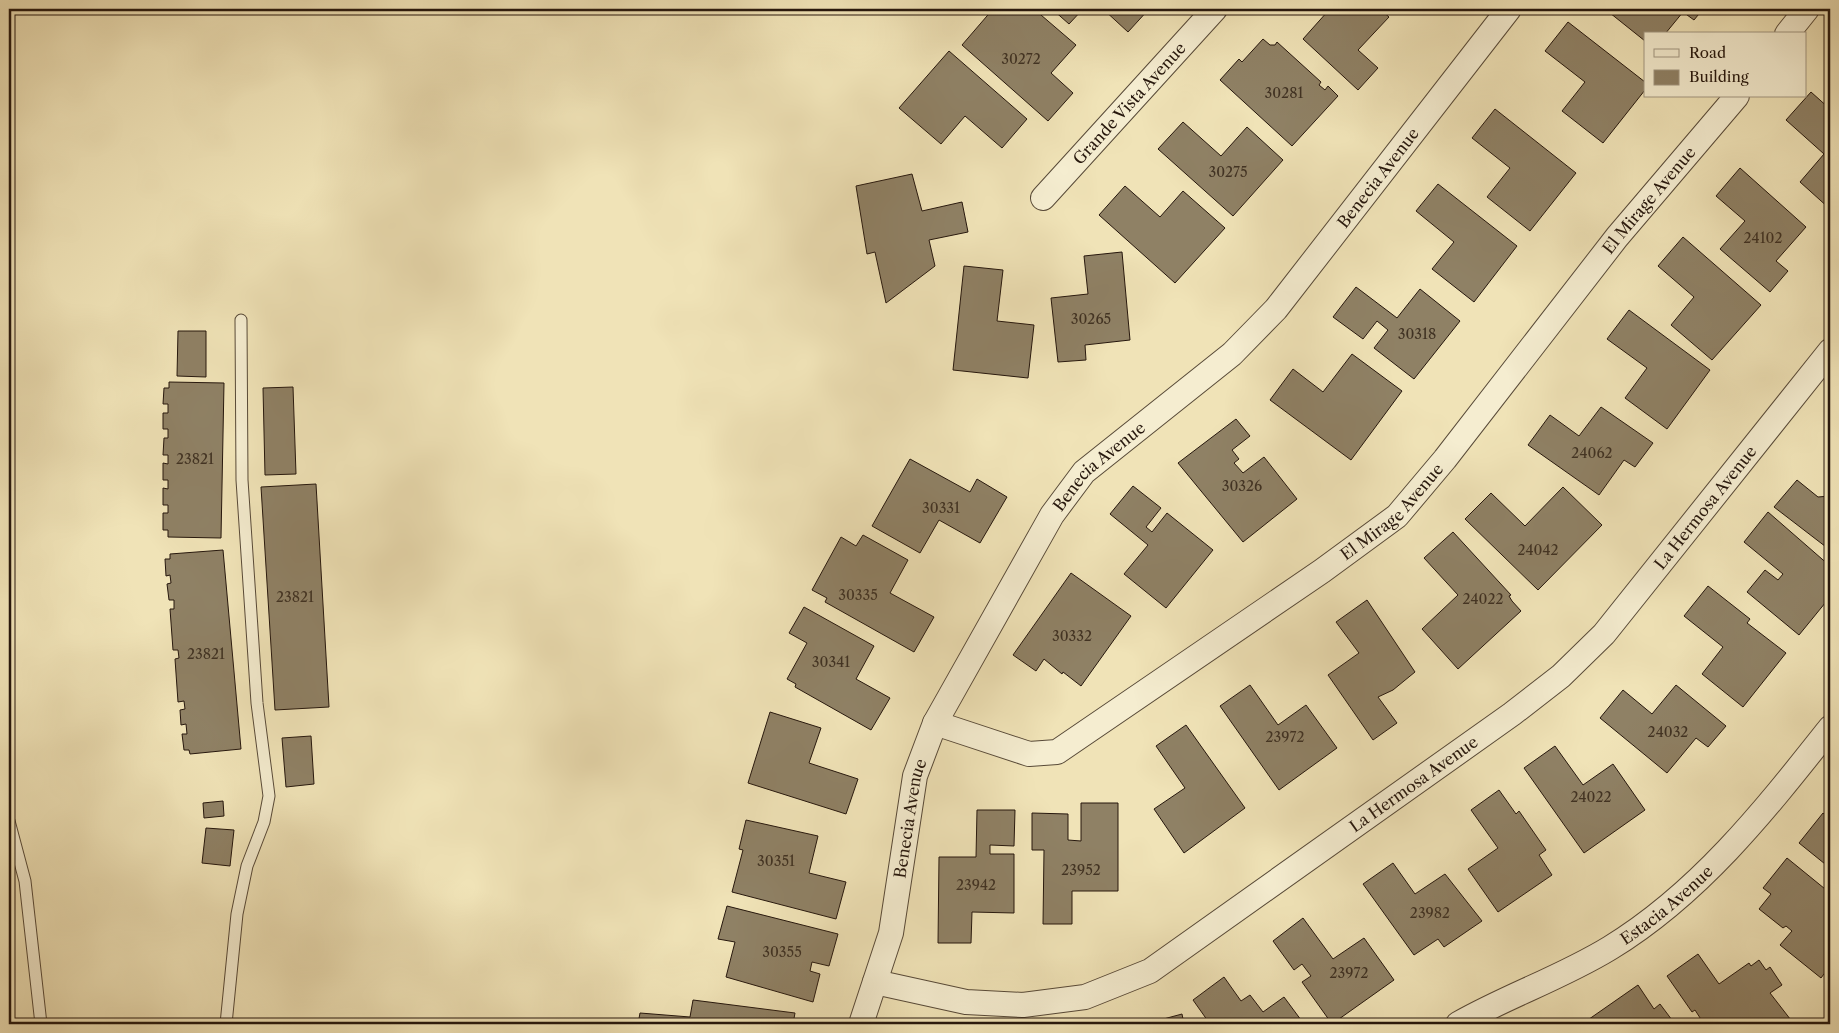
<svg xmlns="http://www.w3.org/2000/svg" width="1839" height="1033" viewBox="0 0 1839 1033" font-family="'Libre Caslon Text',serif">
<rect width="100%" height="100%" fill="#f0e3b7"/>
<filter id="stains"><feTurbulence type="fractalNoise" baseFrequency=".004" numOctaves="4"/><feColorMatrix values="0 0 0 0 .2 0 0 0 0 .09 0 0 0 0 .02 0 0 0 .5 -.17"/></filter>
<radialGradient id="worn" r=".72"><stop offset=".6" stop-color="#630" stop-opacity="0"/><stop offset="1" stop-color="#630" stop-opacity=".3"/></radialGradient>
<g fill="#8f8165" stroke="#26170d">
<path d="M993 9H1034L1076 45 1051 73 1073 93 1048 121 962 45Z"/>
<path d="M1052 9H1083L1069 24Z"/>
<path d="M1103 9H1149L1128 32Z"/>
<path d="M1325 9H1380L1389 17 1358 50 1378 68 1358 90 1303 39 1328 11Z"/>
<path d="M1605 9H1703L1694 20 1683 12 1665 34H1645V41Z"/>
<path d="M1568 22 1645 82V90L1603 143 1562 111 1585 82 1545 51Z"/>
<path d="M1263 39 1270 45H1275L1277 42 1321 82 1319 85 1325 90 1328 86 1338 96 1292 146 1220 80 1239 59 1242 62Z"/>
<path d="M949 51 1027 119 1002 148 965 116 941 144 899 108Z"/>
<path d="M1811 92 1830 109V209L1800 182 1824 154 1786 120Z"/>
<path d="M1495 109 1576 173 1530 231 1487 197 1510 168 1472 138Z"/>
<path d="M1183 122 1221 156 1247 127 1283 160 1233 216 1158 149Z"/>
<path d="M1740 168 1806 227 1776 261 1788 271 1770 292 1720 249 1745 221 1716 196Z"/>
<path d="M912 174 922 211 962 202 968 232 929 240 935 266 886 303 875 252 867 254 856 186Z"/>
<path d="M1438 184 1517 246 1474 302 1432 269 1454 242 1416 211Z"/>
<path d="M1125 186 1160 217 1183 191 1225 228 1175 283 1099 215Z"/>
<path d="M1683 237 1761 305 1712 360 1671 325 1694 297 1658 266Z"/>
<path d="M1122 252 1130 340 1085 345 1086 360 1058 362 1051 298 1088 294 1084 256Z"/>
<path d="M964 266 1003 270 997 321 1034 325 1028 378 953 370Z"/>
<path d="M1356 287 1397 318 1420 289 1460 321 1414 379 1374 348 1388 330 1377 321 1363 339 1333 317Z"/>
<path d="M1629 310 1710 370 1667 429 1625 398 1647 368 1607 339Z"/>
<path d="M178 331H206V377L177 376Z"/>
<path d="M1352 354 1402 391 1351 460 1270 400 1293 369 1323 392Z"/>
<path d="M169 382 224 383 221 538 168 537V530H163V513H168V505H163V488L168 489V480H163V463L168 464V455H163L164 438H168V429H163V413H168V404H163L164 388H169Z"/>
<path d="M293 387 296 474 265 475 263 388Z"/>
<path d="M1601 407 1653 443 1635 467 1624 460 1599 495 1528 445 1550 415 1579 436Z"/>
<path d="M1236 419 1250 436 1232 450 1239 459 1234 463 1243 473 1264 457 1297 499 1243 542 1178 463Z"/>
<path d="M910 459 970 492 977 479 1007 497 980 543 939 520 920 553 872 526Z"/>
<path d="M1797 480 1818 497 1830 496V550L1774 507Z"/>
<path d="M316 484 329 707 275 710 261 487Z"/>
<path d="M1133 486 1161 508 1146 527 1152 532 1167 513 1213 550 1166 608 1124 574 1148 545 1110 514Z"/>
<path d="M1563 487 1602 525 1538 590 1465 519 1491 493 1525 526Z"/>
<path d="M1768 512 1830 566V597L1799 635 1747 592 1765 570 1778 580 1783 574 1744 542Z"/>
<path d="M1453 532 1511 595 1509 596 1512 601 1521 611 1458 669 1422 629 1458 595 1424 558Z"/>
<path d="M863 535 908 560 890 593 934 617 914 652 825 602 827 598 812 590 841 537 856 546Z"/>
<path d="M223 550 241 749 190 754 189 750H184L182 734H187L186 724 181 725 180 710 185 709 184 701 178 702 175 659 179 658 178 650H173L170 609H174V600H169L167 584 171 583 170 575 166 576 165 559H170V554Z"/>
<path d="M1071 573 1131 616 1081 686 1063 672 1062 674 1044 659 1036 671 1013 655Z"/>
<path d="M1708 586 1750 619 1747 623 1786 653 1743 707 1702 674 1723 647 1684 616Z"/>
<path d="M1367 600 1415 672 1393 690 1378 697 1397 723 1373 740 1328 675 1359 653 1336 622Z"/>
<path d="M804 607 874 646 856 679 890 698 871 730 795 687 796 684 787 679 807 643 789 633Z"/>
<path d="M1250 685 1278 725 1306 705 1337 748 1279 790 1220 706Z"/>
<path d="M1676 685 1726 726 1708 747 1696 738 1667 773 1600 718 1623 690 1652 714Z"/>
<path d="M770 712 821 728 809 763 858 779 846 814 748 783Z"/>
<path d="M1186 725 1245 808 1184 853 1154 809 1185 788 1156 746Z"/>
<path d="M311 736 314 784 286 787 282 738Z"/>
<path d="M1555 746 1583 785 1613 764 1645 810 1584 853 1524 768Z"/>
<path d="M1499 790 1516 814 1519 811 1546 850 1539 855 1552 875 1498 912 1468 869 1498 848 1471 810Z"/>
<path d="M223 801 224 816 204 818 203 803Z"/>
<path d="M1081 803H1118V891H1072V924H1043L1044 850H1032V813L1068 814V840L1081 841Z"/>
<path d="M977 810H1015L1014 846 990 845V854H1014V913L972 912 971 943H938L939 857H976Z"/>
<path d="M1823 813 1830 819V868L1799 843Z"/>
<path d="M746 820 818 836 809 873 846 882 836 919 732 892 743 850 739 849Z"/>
<path d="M206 828 234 830 230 866 202 863Z"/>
<path d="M1787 858 1830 893V966L1821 978 1780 945 1792 931 1786 926 1783 928 1759 909 1771 894 1763 888Z"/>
<path d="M1393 863 1415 894 1445 874 1482 921 1444 947 1438 939 1414 955 1363 884Z"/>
<path d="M727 906 838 934 829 966 812 962 810 971 820 974 813 1002 726 977 735 942 718 939Z"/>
<path d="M1303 918 1333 959 1364 938 1394 980 1332 1024 1302 982 1311 976 1302 964 1294 970 1273 941Z"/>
<path d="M1698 954 1719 984 1749 963 1751 966 1759 960 1766 970 1770 967 1782 985 1770 993 1794 1024H1759L1755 1019 1747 1024H1704L1695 1010 1692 1012 1667 976Z"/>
<path d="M1224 977 1241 1001 1250 995 1263 1012 1284 997 1304 1024H1210L1193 1000Z"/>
<path d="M1638 985 1654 1009 1660 1004 1675 1024H1617L1615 1021 1613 1024H1582Z"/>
<path d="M693 1000 795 1013 793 1024H638L640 1013 690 1017Z"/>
<path d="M1182 1014 1184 1024H1145Z"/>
</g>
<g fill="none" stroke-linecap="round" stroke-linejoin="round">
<g stroke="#584a38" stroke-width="13">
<g id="service">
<path d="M9 821 25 881 41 1024"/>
<path d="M226 1024 237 914 247 866 264 822 269 796 257 703 242 480 241 320"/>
</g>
</g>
<g stroke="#584a38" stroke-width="26">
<g id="minor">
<path d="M1787 34 1807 9"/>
<path id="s1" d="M1043 198 1215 9"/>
<path id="s2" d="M935 723 1029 754 1057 752 1322 571 1397 516 1445 459 1617 237 1737 96"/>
<path id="s3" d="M875 982 966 1002 1023 1005 1085 997 1150 971 1512 714 1561 676 1604 634 1830 351"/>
<path id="s4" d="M861 1024 891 933 915 776 935 723 1052 515 1084 472 1232 354 1276 309 1509 9"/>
<path id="s5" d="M1458 1024C1507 996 1561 978 1610 948 1700 893 1765 810 1830 728"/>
</g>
</g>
<use href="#service" stroke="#f5edd0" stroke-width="11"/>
<use href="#minor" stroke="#f5edd0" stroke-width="24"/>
</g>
<g text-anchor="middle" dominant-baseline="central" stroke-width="5" stroke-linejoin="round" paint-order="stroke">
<g font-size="14" fill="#403223">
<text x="1021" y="59">30272</text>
<text x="1284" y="93">30281</text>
<text x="1228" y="172">30275</text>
<text x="1763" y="238">24102</text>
<text x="1091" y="319">30265</text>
<text x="1417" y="334">30318</text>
<text x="1592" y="453">24062</text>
<text x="195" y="459">23821</text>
<text x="1242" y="486">30326</text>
<text x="941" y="508">30331</text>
<text x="1538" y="550">24042</text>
<text x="858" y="595">30335</text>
<text x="295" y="597">23821</text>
<text x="1483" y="599">24022</text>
<text x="1072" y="636">30332</text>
<text x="206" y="654">23821</text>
<text x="831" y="662">30341</text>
<text x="1668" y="732">24032</text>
<text x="1285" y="737">23972</text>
<text x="1591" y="797">24022</text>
<text x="776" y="861">30351</text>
<text x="1081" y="870">23952</text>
<text x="976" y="885">23942</text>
<text x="1430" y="913">23982</text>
<text x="782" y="952">30355</text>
<text x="1349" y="973">23972</text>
</g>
<g font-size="16" fill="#26170d" stroke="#f5edd0">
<text stroke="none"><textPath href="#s1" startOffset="128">Grande Vista Avenue</textPath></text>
<text stroke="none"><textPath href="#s4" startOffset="1022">Benecia Avenue</textPath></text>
<text stroke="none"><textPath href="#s2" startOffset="945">El Mirage Avenue</textPath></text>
<text stroke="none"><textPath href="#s4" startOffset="618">Benecia Avenue</textPath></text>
<text stroke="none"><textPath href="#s3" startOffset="1011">La Hermosa Avenue</textPath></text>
<text stroke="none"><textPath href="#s2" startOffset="540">El Mirage Avenue</textPath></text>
<text stroke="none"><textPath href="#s3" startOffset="606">La Hermosa Avenue</textPath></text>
<text stroke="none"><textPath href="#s4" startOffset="212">Benecia Avenue</textPath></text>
<text stroke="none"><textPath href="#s5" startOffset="241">Estacia Avenue</textPath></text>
</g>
</g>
<rect width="1839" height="1033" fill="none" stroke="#f0e3b7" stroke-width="30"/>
<rect x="10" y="10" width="1819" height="1013" fill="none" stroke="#26170d" stroke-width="2.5"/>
<rect x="15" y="15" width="1809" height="1003" fill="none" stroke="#26170d"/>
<rect x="1644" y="32" width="162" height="65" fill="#f5edd0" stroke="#a29782"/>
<rect x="1654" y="49" width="25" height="8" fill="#f5edd0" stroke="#a29782"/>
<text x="1689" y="58" font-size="15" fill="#26170d">Road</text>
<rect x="1654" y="70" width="25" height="15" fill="#8f8165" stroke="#a29782"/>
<text x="1689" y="82" font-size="15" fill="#26170d">Building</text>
<rect width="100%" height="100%" filter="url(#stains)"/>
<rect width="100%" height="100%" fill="url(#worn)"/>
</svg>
